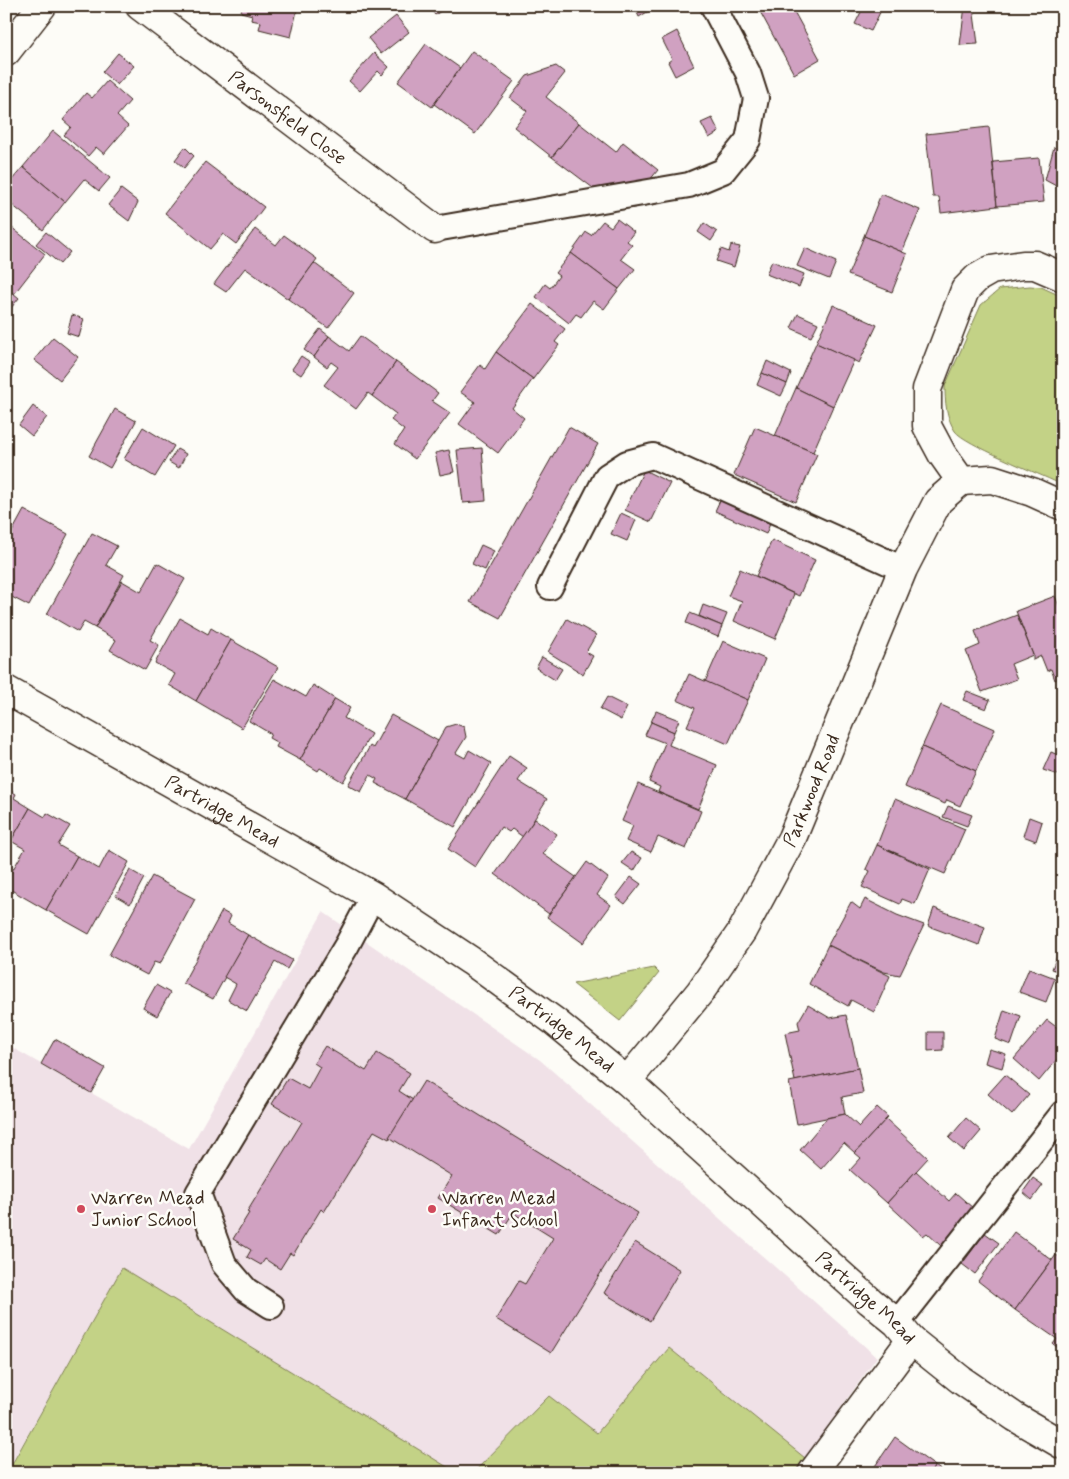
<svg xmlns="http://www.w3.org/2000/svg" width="1069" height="1479" viewBox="0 0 1069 1479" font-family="Mynerve,sans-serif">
<rect width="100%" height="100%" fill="#fdfcf7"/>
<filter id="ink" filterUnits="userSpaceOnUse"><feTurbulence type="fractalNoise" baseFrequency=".02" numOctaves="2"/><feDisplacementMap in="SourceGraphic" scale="10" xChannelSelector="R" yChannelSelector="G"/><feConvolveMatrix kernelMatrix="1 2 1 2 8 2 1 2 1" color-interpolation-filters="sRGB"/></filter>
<g filter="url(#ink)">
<path fill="#f0e1e7" d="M323 912 540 1060 877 1357 805 1458 669 1348 597 1434 549 1396 473 1473H457L122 1268 6 1473V1044L189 1149Z"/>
<g fill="#c3d286" stroke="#7f7e52">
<path d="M1030 286 1041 287 1063 297V484L1058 483C1040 474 964 444 955 431 946 417 945 402 945 386L981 305 1000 289Z"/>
<path d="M654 968 659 973 620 1021 573 984Z"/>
<path d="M122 1268 457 1473H7Z"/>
<path d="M669 1348 805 1458 794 1473H473L549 1396 597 1433Z"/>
</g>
<g fill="#d0a1c1" stroke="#3b2a1e">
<path d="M242 6H298L291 37 259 29 261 22 251 20 252 15 241 12Z"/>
<path d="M428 6H448L435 15Z"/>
<path d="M628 6H657L639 17 635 8 631 11Z"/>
<path d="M757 6H791L820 59 794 74Z"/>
<path d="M864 6H883L871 31 855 24Z"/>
<path d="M965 6 973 7 978 44 960 45Z"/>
<path d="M396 16 409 32 381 54 368 38Z"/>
<path d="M677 31 694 66 675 76 668 62 672 59 662 39Z"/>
<path d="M426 44 460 68 432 107 398 82Z"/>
<path d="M472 51 514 81 475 134 434 104Z"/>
<path d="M118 53 134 66 117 85 102 72Z"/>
<path d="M374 53 389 67 382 75 378 71 360 91 349 81Z"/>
<path d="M556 66 565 73 546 97 579 123 552 157 514 127 527 111 510 98 527 76Z"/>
<path d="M107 81 130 101 117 116 128 126 104 154 96 147 88 156 64 135 71 127 63 120 86 93 92 98Z"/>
<path d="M712 118 719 132 709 138 701 123Z"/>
<path d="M579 123 616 152 623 142 658 170 649 181 597 191 552 157Z"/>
<path d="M989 127 997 206 941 213 939 197H933L926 134Z"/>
<path d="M53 131 110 178 99 191 84 179 65 202 23 167Z"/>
<path d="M1063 137V150L1058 148Z"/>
<path d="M185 147 194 156 184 168 175 160Z"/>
<path d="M1054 147 1063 152V179L1058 187 1045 180Z"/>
<path d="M1039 158 1044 202 997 206 993 162Z"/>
<path d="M205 162 264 207 236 244 223 234 210 249 165 213Z"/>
<path d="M23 167 65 202 43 230 6 200V187Z"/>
<path d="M121 189 138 202 129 221 108 205Z"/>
<path d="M881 194 920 210 902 252 864 236Z"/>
<path d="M617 219 634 232 627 241 632 245 621 259 635 269 619 289 571 253 586 232 591 235 603 221 611 227Z"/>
<path d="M6 223 45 254 14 294 6 287Z"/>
<path d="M704 223 717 232 711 241 698 232Z"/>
<path d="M255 229 276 245 284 235 317 259 288 299 245 268 226 292 214 284Z"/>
<path d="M46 232 70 252 60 264 36 244Z"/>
<path d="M864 236 907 254 892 292 848 275Z"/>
<path d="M731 245 740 247 734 267 716 261 721 249 729 252Z"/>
<path d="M805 248 836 262 829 279 797 266Z"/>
<path d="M571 253 619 289 604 309 593 301 581 317 576 314 569 323 536 297 545 284 550 288 559 276 555 273Z"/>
<path d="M772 261 804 274 799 287 766 274Z"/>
<path d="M314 263 354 293 328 328 288 299Z"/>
<path d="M6 287 19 298 6 314Z"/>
<path d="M532 304 565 329 555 342 559 345 533 379 496 352Z"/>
<path d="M833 305 877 325 859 363 816 343Z"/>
<path d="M798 314 818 323 811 337 791 328Z"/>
<path d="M72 315 84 319 79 337 67 333Z"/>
<path d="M320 329 329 336 314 357 304 350Z"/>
<path d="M329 336 349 351 360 336 396 362 372 396 368 393 356 409 324 385 338 367 331 362 327 367 314 357Z"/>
<path d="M53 337 78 357 60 380 34 360Z"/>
<path d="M816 343 854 360 833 406 796 388Z"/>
<path d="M496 352 533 379 512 408 524 418 498 453 459 424 475 402 460 392 480 365 485 369Z"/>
<path d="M301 356 310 362 301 375 292 369Z"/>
<path d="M767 361 791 373 787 384 762 373Z"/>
<path d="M396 362 438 393 432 401 450 413 415 459 395 444 404 430 391 420 396 414 372 396Z"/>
<path d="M762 373 787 384 781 396 757 385Z"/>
<path d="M796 388 833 406 813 452 775 436Z"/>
<path d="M33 406 47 417 32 436 19 425Z"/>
<path d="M115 409 136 421 110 468 89 456Z"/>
<path d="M143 427 174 446 155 477 124 459Z"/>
<path d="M569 427 598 444 500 618 470 602Z"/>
<path d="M755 427 817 454 796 502 734 475Z"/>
<path d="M482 448 486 501 463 503 457 450Z"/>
<path d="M177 449 186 454 179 468 169 462Z"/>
<path d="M449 450 454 472 440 475 435 453Z"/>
<path d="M644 470 670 483 651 522 625 510Z"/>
<path d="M721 498 771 521 766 534 715 511Z"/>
<path d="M24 510 68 534 29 606 6 594V543Z"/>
<path d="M621 513 636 520 627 541 611 534Z"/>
<path d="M92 533 117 546 106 565 124 575 95 628 84 622 78 632 47 614Z"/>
<path d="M772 540 815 560 799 596 756 576Z"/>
<path d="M481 545 494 551 485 570 472 564Z"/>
<path d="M157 563 185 579 150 640 159 645 145 670 110 650 116 640 95 628 122 581 141 592Z"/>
<path d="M740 569 794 594 775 639 734 621 742 601 728 596Z"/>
<path d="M1055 596 1063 616V647L1059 648 1063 659V664L1060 665 1063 676 1055 680 1051 669 1047 671 1041 656 1033 660V655L1016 611Z"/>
<path d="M703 605 727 614 722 626 699 616Z"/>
<path d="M690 613 722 626 718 637 686 623Z"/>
<path d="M1017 615 1033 655 1011 664 1017 679 982 692 966 651 980 645 975 631Z"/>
<path d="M180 618 208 634 211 628 231 640 196 701 169 685 175 674 155 663Z"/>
<path d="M567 619 596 635 586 652 593 656 583 674 548 652Z"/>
<path d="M231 640 278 667 242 728 196 701Z"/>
<path d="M723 641 765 659 748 700 705 682Z"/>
<path d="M542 657 562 669 555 680 536 668Z"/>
<path d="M689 674 748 700 728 744 687 726 695 708 677 700Z"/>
<path d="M274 679 306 697 313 685 335 699 300 760 276 747 278 743 269 738 271 734 249 721Z"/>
<path d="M967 691 990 700 986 709 963 700Z"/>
<path d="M607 697 627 707 621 720 600 709Z"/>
<path d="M335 699 350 708 344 718 371 734 343 782 320 768 318 771 300 760Z"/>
<path d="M941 705 995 729 976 771 922 747Z"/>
<path d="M656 711 679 720 674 732 651 722Z"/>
<path d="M391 715 438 741 405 799 375 783 377 779 370 775 361 792 348 785 370 746 373 748Z"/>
<path d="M651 722 674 732 669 745 717 765 698 809 658 792 660 787 649 782 665 743 645 735Z"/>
<path d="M456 724 464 727 466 737 456 753 465 758 469 750 491 763 455 827 405 799 446 727Z"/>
<path d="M922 747 976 771 960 806 947 800 945 804 905 787Z"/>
<path d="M1051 752 1063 757V763L1058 775 1043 770Z"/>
<path d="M509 756 527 768 518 781 547 799 523 837 512 829 509 832 501 827 475 867 448 849Z"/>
<path d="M638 784 701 811 686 849 658 837 651 852 626 841 633 826 622 821Z"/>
<path d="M6 788 16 794 14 798 30 808 11 841 6 839Z"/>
<path d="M895 799 965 829 945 874 877 845Z"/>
<path d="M948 806 972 815 967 826 943 817Z"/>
<path d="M30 808 45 817 47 813 70 826 58 845 77 856 46 910 6 887V881L25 849 11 841Z"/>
<path d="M1029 817 1042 822 1036 841 1023 836Z"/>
<path d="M535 819 557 834 543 854 576 877 549 914 495 874Z"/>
<path d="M1061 833 1063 834V851L1056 848Z"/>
<path d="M877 845 930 869 915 904 902 899 900 904 862 887 870 871 866 869Z"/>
<path d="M109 850 129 862 89 934 46 910 77 856 99 869Z"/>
<path d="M631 852 642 858 634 871 622 863Z"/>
<path d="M587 862 608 878 597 895 611 905 583 943 547 917Z"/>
<path d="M130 870 144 878 130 904 116 896Z"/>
<path d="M152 876 195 899 160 964 154 962 147 975 109 955Z"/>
<path d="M631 877 641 884 625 904 616 897Z"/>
<path d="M865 899 897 915 924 925 900 975 884 972 828 945 851 902 860 909Z"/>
<path d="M934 908 985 927 979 945 928 926Z"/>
<path d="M222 911 231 916 228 923 248 935 213 999 183 983Z"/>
<path d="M248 935 292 960 287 969 275 962 247 1011 228 1000 236 984 224 977Z"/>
<path d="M1063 940V973L1052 969Z"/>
<path d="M828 945 890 976 874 1012 851 1000 848 1006 809 984Z"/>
<path d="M1029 968 1055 978 1046 1002 1019 992Z"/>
<path d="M156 985 170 993 157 1016 143 1008Z"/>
<path d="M808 1005 830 1018 846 1015 858 1068 795 1081 785 1033 800 1030 798 1022Z"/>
<path d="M1004 1010 1021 1016 1011 1045 995 1039Z"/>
<path d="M1047 1020 1063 1032V1052L1039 1081 1014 1059Z"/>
<path d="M928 1032H943V1050L928 1051Z"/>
<path d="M55 1039 105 1068 91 1093 41 1064Z"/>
<path d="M325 1046 366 1071 377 1053 410 1073 399 1091 413 1100 389 1139 374 1131 324 1212 321 1209 293 1255 290 1253 280 1269 265 1259 261 1265 247 1257 251 1250 233 1239 249 1213 247 1212 302 1122 272 1104 288 1078 308 1089 320 1067 314 1063Z"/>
<path d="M989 1049 1006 1054 1002 1068 985 1063Z"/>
<path d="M858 1068 863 1093 842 1097 845 1114 797 1124 789 1082Z"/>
<path d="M1005 1075 1029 1095 1012 1115 988 1094Z"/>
<path d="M424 1081 638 1213 551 1353 496 1319 519 1281 525 1284 553 1238 513 1213 499 1235 438 1198 452 1176 389 1137Z"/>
<path d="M877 1107 888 1117 855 1153 844 1143 821 1169 800 1150 827 1118 845 1114 859 1127Z"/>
<path d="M966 1118 981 1131 964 1151 949 1138Z"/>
<path d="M886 1119 928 1158 887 1203 850 1170 861 1158 855 1153Z"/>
<path d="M916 1171 949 1201 956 1193 974 1209 941 1246 927 1233 923 1236 887 1203Z"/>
<path d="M1033 1178 1043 1185 1032 1200 1023 1192Z"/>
<path d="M1014 1232 1052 1260 1015 1310 978 1281Z"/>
<path d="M985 1233 999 1243 975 1274 962 1264Z"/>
<path d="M635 1242 680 1270 650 1321 604 1293Z"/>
<path d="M1056 1255 1063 1259V1351L1053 1344 1057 1339 1015 1310Z"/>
<path d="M895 1437 935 1466 930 1473 871 1472Z"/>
<path d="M935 1466 945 1473H930Z"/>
</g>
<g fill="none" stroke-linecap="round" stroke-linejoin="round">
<g stroke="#3b2a1e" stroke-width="28">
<g id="lane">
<path d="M435 229 689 185 723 171 748 140 756 98 748 73 713 6"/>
<path d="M550 587 607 476 627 463 653 456 903 569"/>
<path d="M271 1306 246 1290 224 1264 198 1193 347 945 373 896"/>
<path d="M897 1323 1063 1113"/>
</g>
</g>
<g stroke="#3b2a1e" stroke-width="31">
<g id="street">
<path id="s1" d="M140 6 435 229"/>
<path d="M6 52 42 6"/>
<path d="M1063 277 1035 265H1023L991 270 977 278 965 290 927 389V426L942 454 961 481 992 479 1032 492 1063 506"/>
<path id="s2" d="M6 690 373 896 471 961 554 1021 627 1081 870 1301 897 1323 911 1340 961 1380 1015 1417 1063 1445"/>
<path id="s3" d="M627 1081 700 992 742 931 792 838 903 569 938 501 961 481"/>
<path d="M812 1473 911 1340"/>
</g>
</g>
<use href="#lane" stroke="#fdfcf7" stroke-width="24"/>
<use href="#street" stroke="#fdfcf7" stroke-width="28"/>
</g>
</g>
<g fill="#d1495b" stroke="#fdfcf7" stroke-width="2">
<circle cx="81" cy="1209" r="5"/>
<circle cx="432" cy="1209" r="5"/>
</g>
<g text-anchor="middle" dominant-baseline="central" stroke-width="5" stroke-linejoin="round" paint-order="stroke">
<g font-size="19" fill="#3b2a1e" stroke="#fdfcf7">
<text stroke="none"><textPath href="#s1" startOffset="185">Parsonsfield Close</textPath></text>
<text stroke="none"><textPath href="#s3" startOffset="346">Parkwood Road</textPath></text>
<text stroke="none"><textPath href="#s2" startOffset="248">Partridge Mead</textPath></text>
<text stroke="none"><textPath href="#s2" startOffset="652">Partridge Mead</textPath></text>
<text stroke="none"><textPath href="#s2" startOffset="1058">Partridge Mead</textPath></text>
</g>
<g font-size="19" fill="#3b2a1e" stroke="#fdfcf7" text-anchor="start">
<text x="91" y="1198">Warren Mead<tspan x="91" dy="22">Junior School</tspan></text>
<text x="442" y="1198">Warren Mead<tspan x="442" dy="22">Infant School</tspan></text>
</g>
</g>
<rect width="1069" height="1479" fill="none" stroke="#fdfcf7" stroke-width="25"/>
<rect x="12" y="12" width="1044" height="1454" fill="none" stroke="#3b2a1e" stroke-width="2" filter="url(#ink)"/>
</svg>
